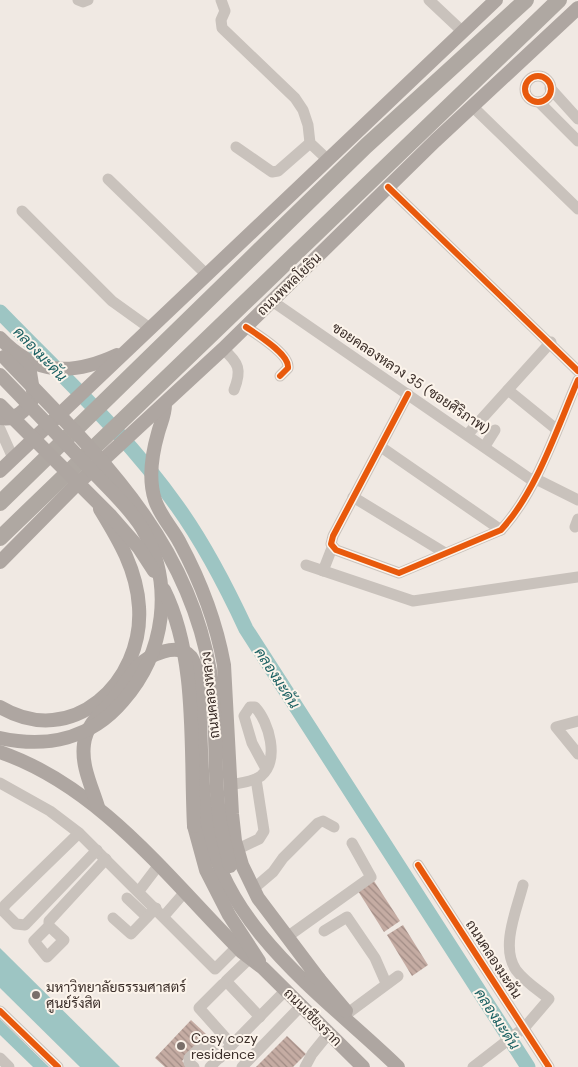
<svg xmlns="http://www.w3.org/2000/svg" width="578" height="1067" viewBox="0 0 578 1067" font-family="'DM Sans',Sarabun,sans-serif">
<defs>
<pattern id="building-back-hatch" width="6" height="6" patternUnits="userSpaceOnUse" patternTransform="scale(1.25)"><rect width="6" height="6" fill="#c5aca3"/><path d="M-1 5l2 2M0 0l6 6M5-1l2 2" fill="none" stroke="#a18c85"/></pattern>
</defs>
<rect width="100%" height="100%" fill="#f0e9e3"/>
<g fill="#9dc5c3">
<path d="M0 948 120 1067H80L0 988Z"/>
<path d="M0 1019 49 1067H33L0 1035Z"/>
</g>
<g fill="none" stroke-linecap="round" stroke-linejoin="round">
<path stroke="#9dc5c3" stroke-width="15" d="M0 312C61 375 127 435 177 506 205 545 226 586 246 629L528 1067"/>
</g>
<g fill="url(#building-back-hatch)">
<path d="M374 881 400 921 384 932 358 891Z"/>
<path d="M403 925 428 965 412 976 387 935Z"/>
<path d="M191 1020 206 1034 182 1061 188 1067H165L155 1058Z"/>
<path d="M287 1036 306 1054 293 1067H256Z"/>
</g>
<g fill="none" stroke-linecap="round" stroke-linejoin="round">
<g stroke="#c9c2bc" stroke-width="11">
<path d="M78 0 83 2 88 0"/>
<path d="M221 0 225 11 221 20 222 28 295 98 303 110 308 125 310 143 328 160"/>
<path d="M429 0 463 32"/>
<circle cx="538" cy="89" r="13"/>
<path d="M550 88 578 119"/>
<path d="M539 102 578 141"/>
<path d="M473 107 578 209"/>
<path d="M236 147 272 172 278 171 310 143"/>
<path d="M108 179 207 275"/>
<path d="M388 187 578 371"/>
<path d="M22 211 112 301 151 329"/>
<path d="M272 301 533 481"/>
<path d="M246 327C256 334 290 354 288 368L280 376"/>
<path d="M223 349C239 363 242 370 234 390"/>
<path d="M508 390 556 429"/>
<path d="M408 394 333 536 331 544 336 550 399 573 501 530C537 491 557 428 578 380"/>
<path d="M0 429 13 458"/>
<path d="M468 434 551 342"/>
<path d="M485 446 495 430"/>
<path d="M381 447 501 530"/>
<path d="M534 478 578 500"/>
<path d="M353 497 445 553"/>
<path d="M575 527 578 519"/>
<path d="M306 565 413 601 578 577"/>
<path d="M323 571 332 548"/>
<path d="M578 721 556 727 578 754"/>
<path d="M0 783 50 811 79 833 215 969 237 947"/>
<path d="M230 785C239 783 253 782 261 776 280 760 269 722 255 707H250L244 716 252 743 266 769"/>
<path d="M79 833 5 905 3 911 16 924 25 925 97 850"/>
<path d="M238 849 259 839 264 831 256 779"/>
<path d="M418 865 549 1067"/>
<path d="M253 889 273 872 283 858 318 823 323 821 334 827"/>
<path d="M139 891 158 866"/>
<path d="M127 898 147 917"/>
<path d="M164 916 184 893"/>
<path d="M113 918 131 934 156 908"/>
<path d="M49 926 34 941 47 957 64 940 49 926V921L106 859"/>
<path d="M324 931 347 917 375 958 386 983"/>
<path d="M287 937 371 877 352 843"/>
<path d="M250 958 226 981 260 1017"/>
<path d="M223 984 199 1008 232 1045"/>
<path d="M0 1011 58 1067"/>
<path d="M348 1013 398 976"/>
<path d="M0 1058 9 1067"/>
<path d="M194 1067 189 1063V1058L204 1044 220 1058"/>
<path d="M210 1067 286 990"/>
<path d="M242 1067 302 1005"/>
<path d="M305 1067 312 1054 329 1033"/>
<path d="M473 1067 525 1027 549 999C538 990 524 981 516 970 500 947 517 909 523 885"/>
</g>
<g stroke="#aea6a1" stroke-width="14">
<path d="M0 338C35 375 72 376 117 355"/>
<path d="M165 404C165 415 161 422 158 433 152 454 148 479 155 500 160 516 173 529 180 543 201 582 216 621 224 665L232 814 235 841 242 865 258 898 319 979"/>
<path d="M0 418C16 421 26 410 34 397L30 372 15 354"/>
<path d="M0 471 496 0"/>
<path d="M0 562 77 484 223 349 435 141 578 8"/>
<path d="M0 707C72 750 144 682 139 607 137 570 119 540 100 509"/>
<path d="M0 752C101 787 169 879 242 952L263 968 363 1067"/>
<path d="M98 807C92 787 81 766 84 744 87 722 102 714 114 698 122 688 129 677 137 667 149 655 178 641 191 657 194 661 195 667 197 671 202 722 199 773 207 823 223 928 328 999 398 1067"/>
<path d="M194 826 206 870 229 915 259 961"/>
<path d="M311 974 319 979 346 1011"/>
</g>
<g stroke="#afa8a2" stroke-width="16">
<path d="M0 503 366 146 526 0"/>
<path d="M0 538 559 0"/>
</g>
<g stroke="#aea6a1" stroke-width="14">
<path d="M4 357C93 451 187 535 210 671 218 718 213 767 219 814 221 832 226 849 230 866"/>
<path d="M0 375C31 407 62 439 92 471 109 489 129 507 142 528 175 584 165 653 123 701 91 739 47 748 0 738"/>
<path d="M0 405 111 516 139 548 154 571"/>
<path d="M164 590C198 658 190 751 194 826"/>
</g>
<g stroke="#fcf4eb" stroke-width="9">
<g id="cycleway">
<circle cx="538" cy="89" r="13"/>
<path d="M388 187 578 371"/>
<path d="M246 327C256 334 290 354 288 368L280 376"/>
<path d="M408 394 333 536 331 544 336 550 399 573 501 530C537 491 557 428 578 380"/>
<path d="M418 865 549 1067"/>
<path d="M0 1011 58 1067"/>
</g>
</g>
<use href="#cycleway" stroke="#e8590c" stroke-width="6"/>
</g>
<g fill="#7a6f6a" stroke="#fcf4eb" stroke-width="2">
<circle cx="36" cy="995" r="5"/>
<circle cx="181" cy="1046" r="5"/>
</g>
<g text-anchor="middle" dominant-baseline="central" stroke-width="4" stroke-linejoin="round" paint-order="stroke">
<g font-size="14" fill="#3b2e29" stroke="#fcf4eb">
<text transform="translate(289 284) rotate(-44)">ถนนพหลโยธิน</text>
<text transform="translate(411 378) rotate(34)">ซอยคลองหลวง 35 (ซอยศิริภาพ)</text>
<text transform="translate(210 695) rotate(-96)">ถนนคลองหลวง</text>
<text transform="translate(494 959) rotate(57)">ถนนคลองมะดัน</text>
<text transform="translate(313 1017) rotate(45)">ถนนเชียงราก</text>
</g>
<g font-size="14" fill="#3b2e29" stroke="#fcf4eb" text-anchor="start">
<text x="46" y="987">มหาวิทยาลัยธรรมศาสตร์<tspan x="46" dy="16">ศูนย์รังสิต</tspan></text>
<text x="191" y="1038">Cosy cozy<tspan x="191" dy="16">residence</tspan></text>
</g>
<g font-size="15" font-style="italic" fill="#195f61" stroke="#fcf4eb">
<text transform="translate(40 354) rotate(46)">คลองมะดัน</text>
<text transform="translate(277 678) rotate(57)">คลองมะดัน</text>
<text transform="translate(497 1019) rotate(57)">คลองมะดัน</text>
</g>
</g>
</svg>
